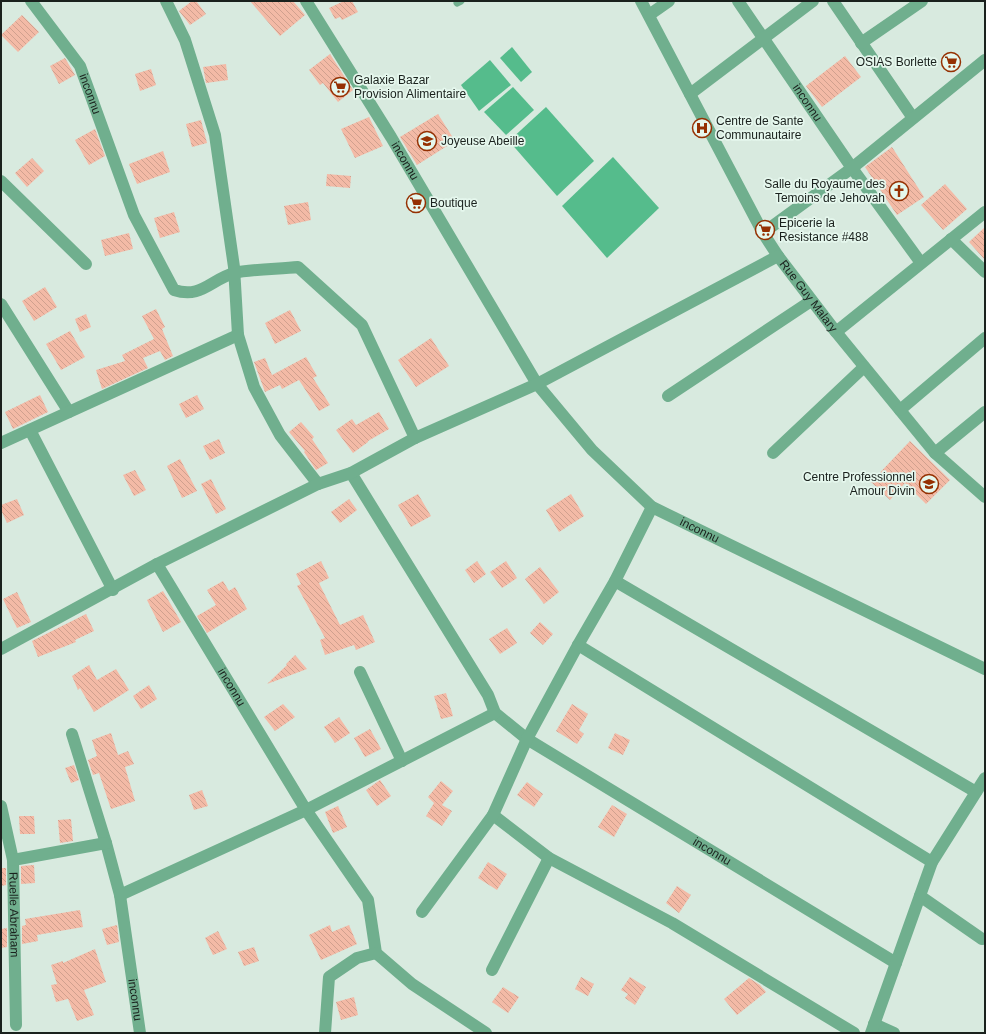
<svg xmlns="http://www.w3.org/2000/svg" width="986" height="1034" viewBox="0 0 986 1034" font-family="Arial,sans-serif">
<defs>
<pattern id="building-back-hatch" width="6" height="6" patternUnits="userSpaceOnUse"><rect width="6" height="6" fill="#f3baa6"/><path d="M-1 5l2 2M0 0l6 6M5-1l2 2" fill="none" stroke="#d0a08e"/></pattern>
</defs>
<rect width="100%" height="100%" fill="#d8eadf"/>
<g fill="#55bc8c">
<path d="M512 47 532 72 521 82 500 58Z"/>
<path d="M490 60 511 85 479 111 461 85Z"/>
<path d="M513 87 534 110 506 135 484 112Z"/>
<path d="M546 107 594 161 557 196 509 141Z"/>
<path d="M613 157 659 208 607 258 562 206Z"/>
</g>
<g fill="url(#building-back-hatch)">
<path d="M192 1H196L206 14 190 25 179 11Z"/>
<path d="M250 1H293L305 15 280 36Z"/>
<path d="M344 1H352L358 12 342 20 340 17 335 19 329 8Z"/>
<path d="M22 15 39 32 18 52 1 35Z"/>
<path d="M330 54 353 90 338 102 323 83 320 85 309 70Z"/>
<path d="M845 56 861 77 822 107 806 86Z"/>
<path d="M65 58 75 75 59 84 50 66Z"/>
<path d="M226 64 228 80 206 83 203 67Z"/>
<path d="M151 69 156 85 140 91 135 74Z"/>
<path d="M438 114 455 141 417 165 400 137Z"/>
<path d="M369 117 383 146 355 158 341 129Z"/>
<path d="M201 120 207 143 192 147 186 124Z"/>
<path d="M95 129 105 156 89 165 75 140Z"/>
<path d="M892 147 924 197 897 215 865 167Z"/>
<path d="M163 151 170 172 137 184 129 164Z"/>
<path d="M32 158 44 171 27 187 15 173Z"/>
<path d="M327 174 351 176 350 188 326 186Z"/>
<path d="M945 184 967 209 943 230 921 205Z"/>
<path d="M308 202 311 220 288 225 284 206Z"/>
<path d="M174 212 180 232 160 238 154 218Z"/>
<path d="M985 227V260L969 242Z"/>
<path d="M129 233 133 249 105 256 101 240Z"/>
<path d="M45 287 57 307 34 321 22 301Z"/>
<path d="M156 309 165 327 162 329 173 356 165 360 160 351 143 358 148 368 102 389 96 370 125 361 122 355 154 339 142 316Z"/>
<path d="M290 310 301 331 275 344 265 323Z"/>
<path d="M86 314 91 327 80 332 75 319Z"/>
<path d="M70 331 85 357 61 370 46 344Z"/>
<path d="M431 338 449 366 416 387 398 360Z"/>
<path d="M306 357 317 376 313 378 330 405 319 411 299 380 282 389 280 385 265 392 254 362 265 358 272 375Z"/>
<path d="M40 395 48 412 13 429 5 412Z"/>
<path d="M197 395 204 409 186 418 179 404Z"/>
<path d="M379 412 389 429 368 441V442L353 453 336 430 352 419 356 425Z"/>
<path d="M301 422 314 437 312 439 328 463 316 470 304 452 305 451 289 432Z"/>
<path d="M219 439 225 453 210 460 203 446Z"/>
<path d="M910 441 950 480 926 504 905 483 890 500 871 482Z"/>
<path d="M180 459 197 491 182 498 167 466Z"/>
<path d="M135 470 146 490 134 496 123 475Z"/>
<path d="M211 479 226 509 216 514 201 484Z"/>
<path d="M418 494 431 516 411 527 398 505Z"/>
<path d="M571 494 584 516 559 532 546 510Z"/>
<path d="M17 499 24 515 7 523 1 510V505Z"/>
<path d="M349 499 357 510 340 523 331 512Z"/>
<path d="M321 561 329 578 319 583 340 625 363 615 375 642 356 650 354 645 325 655 320 640 325 638 297 586 301 584 296 574Z"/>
<path d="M477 561 486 574 474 583 465 570Z"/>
<path d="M506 561 517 578 502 588 490 572Z"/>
<path d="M540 567 559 592 544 604 525 579Z"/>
<path d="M223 581 229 591 235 587 247 609 207 633 197 616 216 605 207 590Z"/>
<path d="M163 591 181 622 163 632 147 600Z"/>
<path d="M17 592 31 622 17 628 3 599Z"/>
<path d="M86 614 94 631 75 640 76 642 38 657 32 641Z"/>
<path d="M540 622 553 634 543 645 530 633Z"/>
<path d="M507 628 517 643 500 654 489 639Z"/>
<path d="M295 655 307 669 267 684 287 665 286 664Z"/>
<path d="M89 665 97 680 116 669 129 690 94 712 80 688 78 690 72 676Z"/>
<path d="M149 685 157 699 141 709 133 696Z"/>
<path d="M446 693 453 716 441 719 434 696Z"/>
<path d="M283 704 295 717 275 731 264 717Z"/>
<path d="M572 704 588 714 579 730 584 734 577 744 556 731Z"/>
<path d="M339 717 350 733 335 743 324 727Z"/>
<path d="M370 729 381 749 365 757 354 738Z"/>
<path d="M111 733 118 755 128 751 134 764 125 767 135 801 111 809 99 773 93 775 88 760 97 756 92 740Z"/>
<path d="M615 733 630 740 623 755 608 748Z"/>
<path d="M74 765 79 780 71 783 65 768Z"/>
<path d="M380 780 391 796 377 806 366 790Z"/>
<path d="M441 781 453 791 442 805 452 811 442 826 426 816 434 803 428 797Z"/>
<path d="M527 782 543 794 534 807 517 795Z"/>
<path d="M202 790 208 806 194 810 189 795Z"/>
<path d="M612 805 627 814 614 837 598 827Z"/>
<path d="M338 806 347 827 333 833 325 812Z"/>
<path d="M19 816H34L35 834H20Z"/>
<path d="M71 819 73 841 60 843 58 820Z"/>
<path d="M488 862 507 874 497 890 478 878Z"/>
<path d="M34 865 35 883 21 884V866Z"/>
<path d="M1 868H6V885L1 886Z"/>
<path d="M677 886 691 895 679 913 666 903Z"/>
<path d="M80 910 83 927 37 935 38 941 22 944V926L26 925 25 919Z"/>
<path d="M117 925 119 942 107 945 102 929Z"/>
<path d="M330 925 332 932 349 925 357 944 321 960 309 935Z"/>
<path d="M7 928V947L1 948V929Z"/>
<path d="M218 931 227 949 213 955 205 938Z"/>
<path d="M254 947 259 961 244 966 238 952Z"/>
<path d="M95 949 106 982 84 990 94 1015 77 1021 68 999 56 1002 51 985 57 984 51 965 63 961V963Z"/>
<path d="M581 977 594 984 588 996 575 989Z"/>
<path d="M630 977 646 987 635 1005 625 998 628 994 621 990Z"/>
<path d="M749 978 760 985 766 992 737 1015 724 999Z"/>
<path d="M503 987 519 997 508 1013 492 1002Z"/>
<path d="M354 997 358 1015 341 1020 336 1002Z"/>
</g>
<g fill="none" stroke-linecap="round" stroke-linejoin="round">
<path stroke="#70af8e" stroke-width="7" d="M457 3 461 1"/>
<g stroke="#70af8e" stroke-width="12">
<path id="s1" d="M31 1 80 66 134 215 174 290C201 299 210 280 234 273 249 269 280 269 298 267L362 325 415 438"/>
<path d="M166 1 185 40 215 135 234 267 238 335 254 387 280 435 318 484"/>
<path id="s2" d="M306 1 391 137 537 384 592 450 652 507 985 669"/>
<path id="s3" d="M641 1 763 233 778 256 836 332 935 453 985 497"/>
<path id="s4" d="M738 1 852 168 921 263"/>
<path d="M833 1 913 118"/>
<path d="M649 15 669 1"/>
<path d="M861 43 922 1"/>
<path d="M690 94 813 1"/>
<path d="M1 181 86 264"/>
<path d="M763 233 852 168 985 60"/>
<path d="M951 239 985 272"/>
<path d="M1 304 69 412"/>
<path d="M836 332 985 212"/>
<path d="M668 396 811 301"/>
<path d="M900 410 985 338"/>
<path d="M30 430 113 590"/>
<path d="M1 443 238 335"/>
<path d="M773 453 864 367"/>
<path d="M935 453 985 412"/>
<path id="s5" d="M351 473 488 695 495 713 527 739 896 963"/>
<path id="s6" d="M157 564 306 810 368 900 376 953 412 984 486 1033"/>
<path d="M615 581 976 792"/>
<path d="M578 645 932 862"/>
<path d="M1 649 157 564 318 484 351 473 415 438 537 384 778 256"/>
<path d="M360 672 402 761"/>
<path id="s7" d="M72 734 106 843 120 895 140 1033"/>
<path id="s8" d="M1 806 13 860 16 1025"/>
<path d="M493 815 549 858 672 923 854 1033"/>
<path d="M13 860 106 843"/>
<path d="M120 895 306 810 495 713"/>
<path d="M920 896 982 939"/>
<path d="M422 912 493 815 527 739 578 645 615 581 652 507"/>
<path d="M492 970 549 858"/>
<path d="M874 1024 894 1033"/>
<path d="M325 1033 329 977 357 958 376 953"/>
<path d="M871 1033 932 862 985 778"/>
</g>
</g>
<defs>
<g id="supermarket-ring" transform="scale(1)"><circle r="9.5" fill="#e5f7ed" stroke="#953002" stroke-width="1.5"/><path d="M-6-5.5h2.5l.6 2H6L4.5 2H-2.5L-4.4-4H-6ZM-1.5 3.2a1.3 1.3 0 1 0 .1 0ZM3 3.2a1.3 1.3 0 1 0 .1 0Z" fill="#953002"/></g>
<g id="hospital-ring" transform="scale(1)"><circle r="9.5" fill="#e5f7ed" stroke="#953002" stroke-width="1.5"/><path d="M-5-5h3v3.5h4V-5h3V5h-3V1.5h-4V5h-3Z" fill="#953002"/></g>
<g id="school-ring" transform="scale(1)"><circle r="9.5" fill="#e5f7ed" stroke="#953002" stroke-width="1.5"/><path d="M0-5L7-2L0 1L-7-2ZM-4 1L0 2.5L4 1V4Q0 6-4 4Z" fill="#953002"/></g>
<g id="church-ring" transform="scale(1)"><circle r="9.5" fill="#e5f7ed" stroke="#953002" stroke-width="1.5"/><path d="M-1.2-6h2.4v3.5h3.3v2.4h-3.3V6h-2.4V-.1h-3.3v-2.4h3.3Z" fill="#953002"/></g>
<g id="university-ring" transform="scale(1)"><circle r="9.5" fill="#e5f7ed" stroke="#953002" stroke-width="1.5"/><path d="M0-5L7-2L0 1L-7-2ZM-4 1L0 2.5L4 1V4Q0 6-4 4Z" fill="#953002"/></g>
</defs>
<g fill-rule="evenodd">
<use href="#supermarket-ring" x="951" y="62"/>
<use href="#supermarket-ring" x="340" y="87"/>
<use href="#hospital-ring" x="702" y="128"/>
<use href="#school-ring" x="427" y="141"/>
<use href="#church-ring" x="899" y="191"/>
<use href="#supermarket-ring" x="416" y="203"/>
<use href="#supermarket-ring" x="765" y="230"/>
<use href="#university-ring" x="929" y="484"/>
</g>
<g text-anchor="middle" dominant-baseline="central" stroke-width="3.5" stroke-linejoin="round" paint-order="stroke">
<g font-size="12" fill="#1a211d" stroke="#e5f7ed" text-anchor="start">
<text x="937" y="62" text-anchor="end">OSIAS Borlette</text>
<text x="354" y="80">Galaxie Bazar<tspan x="354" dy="14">Provision Alimentaire</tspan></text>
<text x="716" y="121">Centre de Sante<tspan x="716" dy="14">Communautaire</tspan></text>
<text x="441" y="141">Joyeuse Abeille</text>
<text x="885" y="184" text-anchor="end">Salle du Royaume des<tspan x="885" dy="14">Temoins de Jehovah</tspan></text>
<text x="430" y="203">Boutique</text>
<text x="779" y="223">Epicerie la<tspan x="779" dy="14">Resistance #488</tspan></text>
<text x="915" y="477" text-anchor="end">Centre Professionnel<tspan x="915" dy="14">Amour Divin</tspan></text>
</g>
<g font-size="12" fill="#1a211d" stroke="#e5f7ed">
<text stroke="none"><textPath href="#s1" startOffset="111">inconnu</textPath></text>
<text stroke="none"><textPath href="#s4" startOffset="123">inconnu</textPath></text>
<text stroke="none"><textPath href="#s2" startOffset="188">inconnu</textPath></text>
<text stroke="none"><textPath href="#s3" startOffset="340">Rue Guy Malary</textPath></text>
<text stroke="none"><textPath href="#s2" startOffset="669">inconnu</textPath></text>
<text stroke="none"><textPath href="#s6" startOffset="144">inconnu</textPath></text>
<text stroke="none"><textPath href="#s5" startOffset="538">inconnu</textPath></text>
<text stroke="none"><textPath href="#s8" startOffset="110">Ruelle Abraham</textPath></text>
<text stroke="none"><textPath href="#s7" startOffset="274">inconnu</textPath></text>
</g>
</g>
<rect width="986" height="1034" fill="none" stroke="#1a211d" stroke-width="4"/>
</svg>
